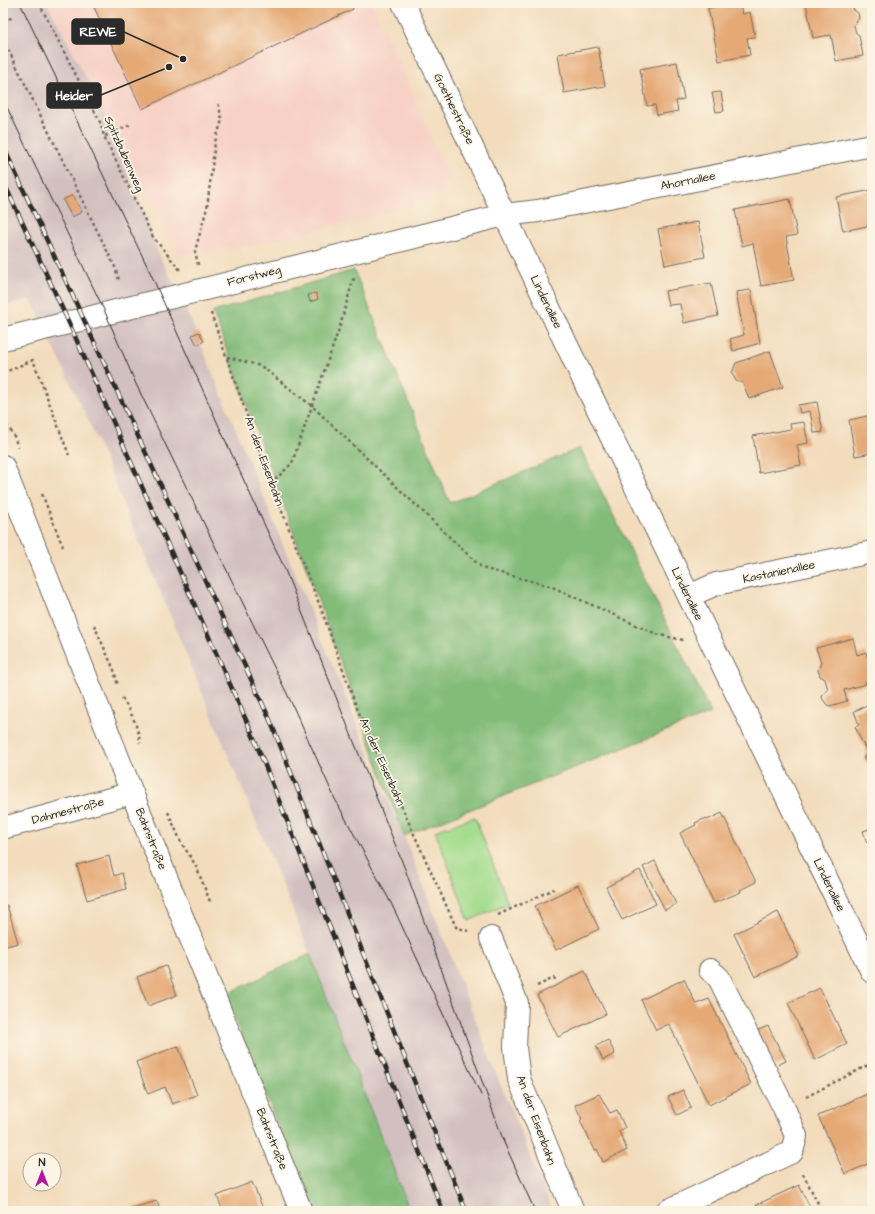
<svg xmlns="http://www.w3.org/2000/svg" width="875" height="1214" viewBox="0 0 875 1214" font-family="'Architects Daughter',sans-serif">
<rect width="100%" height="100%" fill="#fcf5e5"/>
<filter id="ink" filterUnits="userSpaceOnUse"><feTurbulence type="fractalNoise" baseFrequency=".025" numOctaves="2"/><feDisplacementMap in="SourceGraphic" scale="8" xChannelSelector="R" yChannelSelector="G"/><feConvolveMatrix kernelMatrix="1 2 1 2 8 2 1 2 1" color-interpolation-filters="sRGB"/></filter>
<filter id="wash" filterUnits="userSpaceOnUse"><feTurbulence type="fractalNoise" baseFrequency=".012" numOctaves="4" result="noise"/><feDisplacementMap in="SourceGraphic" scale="16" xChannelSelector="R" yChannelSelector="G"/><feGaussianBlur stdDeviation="0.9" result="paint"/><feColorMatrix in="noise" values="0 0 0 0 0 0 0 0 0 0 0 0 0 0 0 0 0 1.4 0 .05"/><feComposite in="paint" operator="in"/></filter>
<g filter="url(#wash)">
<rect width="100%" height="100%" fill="#f2dcbc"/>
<path fill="#f7d1c6" d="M47 3H373L450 180 434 201 264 243 181 256Z"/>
<path fill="#d2bfbf" d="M3 3H47L103 109 159 255 186 308 391 808 404 836 496 1073 553 1211H410L290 903 93 431 31 299 3 306Z"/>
<path fill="#a4dc8e" stroke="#68845c" d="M475 817 508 903 469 921 435 831Z"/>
<g fill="#83bc79" stroke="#577452">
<path d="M354 270 450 503 580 448 711 713 404 836 213 312Z"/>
<path d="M310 954 410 1211H313L225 995Z"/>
</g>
<g id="blocks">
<g fill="#e5a976">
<path d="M92 3H351L353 9 142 109Z"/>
<path d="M734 3H740L742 14 750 12 755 37 747 38 750 55 719 61 708 8Z"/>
<path d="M811 3H852L854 10 858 13 859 18 854 25 856 33 859 35 863 56 836 61 831 35 813 38 806 4Z"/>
<path d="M598 47 605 86 564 93 558 54Z"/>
<path d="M677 62 684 99 676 101 678 111 657 115 655 105 647 106 640 69Z"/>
<path d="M721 92 724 111 716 112 712 93Z"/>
<path d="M872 190V225L843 231 836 197Z"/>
<path d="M73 195 82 212 72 217 63 200Z"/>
<path d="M790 199 797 235 786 237 794 280 761 286 753 243 742 246 735 210Z"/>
<path d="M698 222 705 257 665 265 658 229Z"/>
<path d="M711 283 718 316 684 323 680 304 668 305 665 291Z"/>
<path d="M751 290 760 343 733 351 730 339 744 335 736 292Z"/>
<path d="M316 293 318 299 310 302 308 295Z"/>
<path d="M199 332 204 341 197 345 192 335Z"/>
<path d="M770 351 783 387 749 399 743 383 736 381 732 373 736 363Z"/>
<path d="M817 402 823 432 814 433 810 411 800 413 798 405Z"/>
<path d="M872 415V453L855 456 849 420Z"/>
<path d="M804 422 808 443 797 445 801 465 759 473 753 436 791 429 790 424Z"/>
<path d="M853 638 857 655 866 652 872 680 865 682 866 684 844 690 847 701 830 706 827 705 822 698 823 694 828 690 825 679 820 676 818 670 821 663 816 648Z"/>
<path d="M872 704V764L870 765 864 760V757L867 752 855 727 859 725 854 711Z"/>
<path d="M722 813 756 882 740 890 741 892 714 903 680 833 696 825 695 823 706 818 707 820Z"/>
<path d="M872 828V841L867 843 863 831Z"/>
<path d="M109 856 114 876 122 873 126 889 87 900 77 865Z"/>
<path d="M655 861 676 904 665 910 643 867Z"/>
<path d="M640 870 656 904 622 920 606 887Z"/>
<path d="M578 885 599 929 556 950 535 906Z"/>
<path d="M7 905 18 943 3 947V906Z"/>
<path d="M778 912 799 956 755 977 734 934Z"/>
<path d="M166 966 177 995 148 1006 137 977Z"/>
<path d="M585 971 606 1014 558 1037 537 995Z"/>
<path d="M684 979 696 1004 709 999 751 1084 709 1105 669 1024 656 1030 641 1000Z"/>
<path d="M820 988 847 1044 815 1060 788 1003Z"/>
<path d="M768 1026 786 1061 775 1066 758 1030Z"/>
<path d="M608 1040 615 1054 603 1060 596 1046Z"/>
<path d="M178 1046 197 1095 172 1104 165 1087 148 1094 136 1062Z"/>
<path d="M683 1090 691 1108 677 1115 668 1097Z"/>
<path d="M599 1094 610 1113 617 1110 625 1128 619 1131 627 1150 603 1162 597 1149 595 1150 580 1121 582 1119 575 1105Z"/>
<path d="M867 1094 872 1105V1162L845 1174 818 1116Z"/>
<path d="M252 1182 264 1211H223L217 1196Z"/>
<path d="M799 1185 812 1211H759L756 1205Z"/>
<path d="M157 1201 160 1211H122Z"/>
</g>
</g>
</g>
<g filter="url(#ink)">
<use href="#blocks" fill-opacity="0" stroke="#71695e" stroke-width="1"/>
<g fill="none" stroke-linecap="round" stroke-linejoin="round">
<g stroke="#71695e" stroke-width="24">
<g id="minor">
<path d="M504 215 538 211 872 145"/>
<path d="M3 466 132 793 301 1211"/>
<path d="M689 596 716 584 872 552"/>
<path d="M3 828 132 793"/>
<path d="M491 938 517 1003 515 1047 519 1079 573 1211"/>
<path d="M667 1211 792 1152 796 1136 784 1108 719 978 710 970"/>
</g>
</g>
<g stroke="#71695e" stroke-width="24">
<g id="major">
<path d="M403 3 585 383 872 972"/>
<path d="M3 339 504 215"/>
</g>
</g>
<g stroke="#71695e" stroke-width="2.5" stroke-dasharray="3 3" stroke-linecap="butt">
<path d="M39 3 100 122 104 136 153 237 180 270"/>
<path d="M3 21 14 17"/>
<path d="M3 39 115 267 119 280"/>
<path d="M105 136 130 125"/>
<path d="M198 265 195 251 207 208 215 142 222 120 218 102"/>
<path d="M211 313 271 484 320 606 356 706 456 927 468 931"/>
<path d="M227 357 261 366 312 406 482 568 550 586 656 634 683 640"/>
<path d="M3 373 33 360 69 455"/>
<path d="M3 420 13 434 18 447"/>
<path d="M271 484 292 463 340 326 353 280 355 278"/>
<path d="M42 494 63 547"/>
<path d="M94 625 114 670 118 686"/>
<path d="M122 698C131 712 138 726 140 743"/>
<path d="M168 812 181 842 196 866 211 904"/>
<path d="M498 915 554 889"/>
<path d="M537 986 554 978 557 982"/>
<path d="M806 1097 872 1063"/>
<path d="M803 1174 822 1211"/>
</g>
<use href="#minor" stroke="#fff" stroke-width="22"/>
<use href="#major" stroke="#fff" stroke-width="22"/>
<g stroke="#2b2b2b" stroke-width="1">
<path d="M20 3 150 272 222 433 283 565 405 869 504 1142"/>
<path d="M3 99 105 312 136 384 292 704 335 799 392 905 481 1095"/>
<path d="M502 1138 535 1211"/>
</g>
<g stroke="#2b2b2b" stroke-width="4.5">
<g id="rail">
<path d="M3 146 270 720 466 1211"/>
<path d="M3 181 69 323 254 738 443 1211"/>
</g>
</g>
<use href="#rail" stroke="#fcf5e5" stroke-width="3" stroke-dasharray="9" stroke-linecap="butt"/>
</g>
</g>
<g text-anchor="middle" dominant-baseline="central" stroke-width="3.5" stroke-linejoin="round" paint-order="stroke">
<g font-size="12" fill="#2b2b2b" stroke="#fcf5e5">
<text transform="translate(454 109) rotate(64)">Goethestraße</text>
<text transform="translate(124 154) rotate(66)">Spitzbubenweg</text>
<text transform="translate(688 181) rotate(-11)">Ahornallee</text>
<text transform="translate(254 276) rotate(-14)">Forstweg</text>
<text transform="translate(546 302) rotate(64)">Lindenallee</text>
<text transform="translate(264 461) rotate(70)">An der Eisenbahn</text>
<text transform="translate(779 572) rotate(-12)">Kastanienallee</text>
<text transform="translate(687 594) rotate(64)">Lindenallee</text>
<text transform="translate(382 762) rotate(66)">An der Eisenbahn</text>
<text transform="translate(68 811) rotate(-15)">Dahmestraße</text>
<text transform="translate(151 839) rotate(68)">Bahnstraße</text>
<text transform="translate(829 885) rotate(64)">Lindenallee</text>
<text transform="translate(536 1120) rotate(70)">An der Eisenbahn</text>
<text transform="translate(272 1139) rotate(68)">Bahnstraße</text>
</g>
</g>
<path fill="none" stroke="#2b2b2b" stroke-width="1.5" d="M183 59L124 32M169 67L101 95"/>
<g fill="#2b2b2b" stroke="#fcf5e5" stroke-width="1.5">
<circle cx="183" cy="59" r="4"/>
<circle cx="169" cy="67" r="4"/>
</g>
<g fill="#2b2b2b" stroke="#2b2b2b" stroke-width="1.5">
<rect x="72" y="19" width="52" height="25" rx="4"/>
<rect x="47" y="83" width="54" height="25" rx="4"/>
</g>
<g font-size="13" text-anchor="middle" font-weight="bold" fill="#fff">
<text x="98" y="36">REWE</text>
<text x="74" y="100">Heider</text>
</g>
<rect width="875" height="1214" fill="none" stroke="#fcf5e5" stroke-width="16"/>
<g transform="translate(42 1172)"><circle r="19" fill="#fcf5e5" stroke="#a8a49b"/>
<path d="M0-3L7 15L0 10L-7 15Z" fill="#b5179e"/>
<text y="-6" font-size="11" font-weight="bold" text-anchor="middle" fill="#2b2b2b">N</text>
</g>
</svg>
